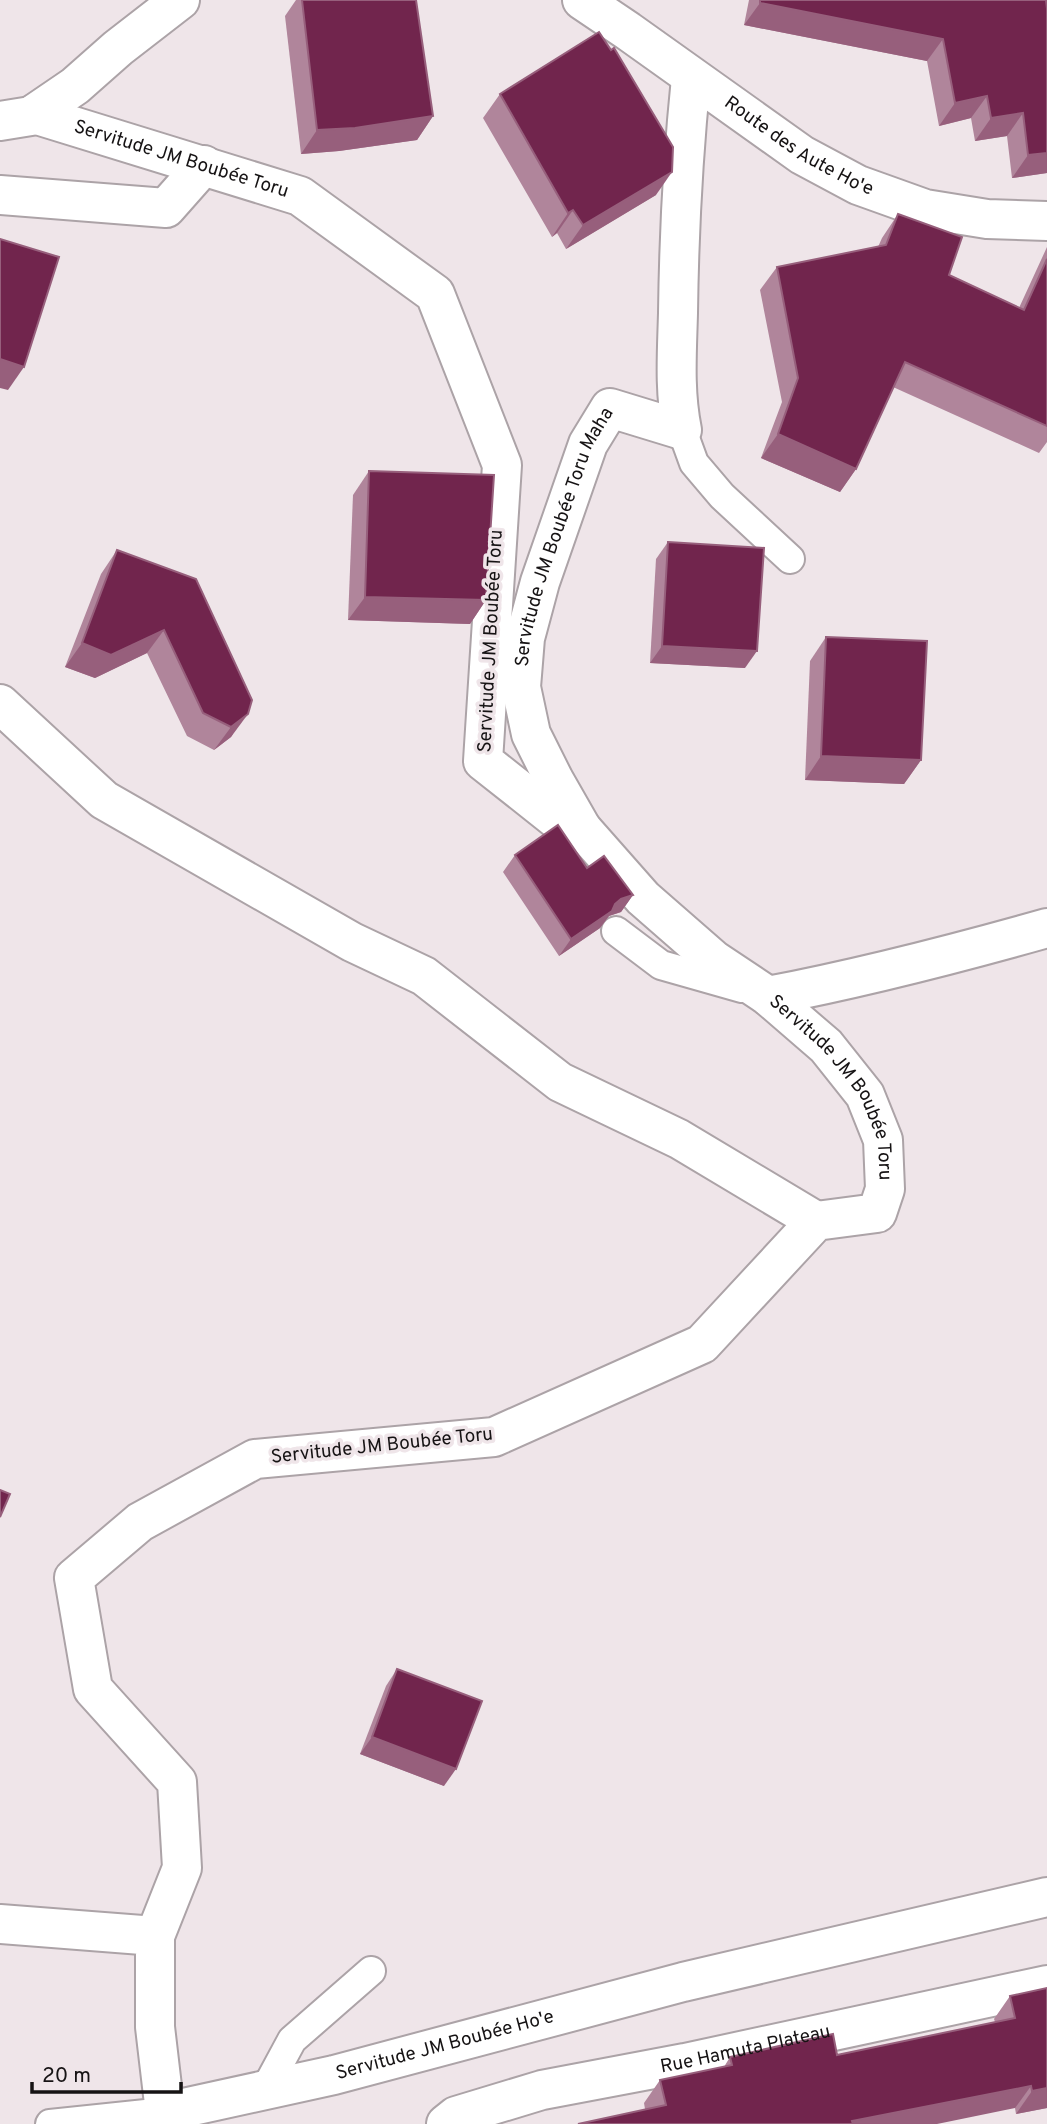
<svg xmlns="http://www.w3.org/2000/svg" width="1047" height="2124" viewBox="0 0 1047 2124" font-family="Overpass,sans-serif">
<rect width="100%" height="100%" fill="#efe5e9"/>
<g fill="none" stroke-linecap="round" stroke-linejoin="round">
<g stroke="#aca3a7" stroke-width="32">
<g id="service">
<path d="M682 430 694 463 722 496 790 559"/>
<path d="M616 931 661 965 742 988"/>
<path d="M265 2090 292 2040 371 1971"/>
<path d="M50 2124 165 2112"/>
</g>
</g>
<g stroke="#aca3a7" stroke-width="42">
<g id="minor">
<path id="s1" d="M582 0 628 31 802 155 858 185 925 209 987 219 1047 221"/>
<path id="s2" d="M34 114 300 196 435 294 502 465 483 761 555 818 583 830 643 898 714 960 768 996 826 1046 865 1095 883 1140 885 1189 877 1213 816 1221 702 1344 494 1437 255 1459 140 1522 74 1578 93 1689 177 1782 182 1868 155 1936"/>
<path d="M0 121 31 116 75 86 118 48 180 0"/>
<path d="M0 195 166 208 204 165"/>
<path d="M0 704 104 800 352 942 424 976 560 1082 679 1139 816 1221"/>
<path id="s3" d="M582 829 554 780 531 734 521 687 525 638 540 582 588 444 610 408 682 430C674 391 677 352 678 313 679 234 683 156 691 78"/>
<path d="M768 996C862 978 955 954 1047 928"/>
<path id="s4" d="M0 1924 155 1936V2027L165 2112 334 2075 683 1982 1047 1897"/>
<path id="s5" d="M446 2124 456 2116 542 2090 685 2063 1047 1985"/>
</g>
</g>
<use href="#service" stroke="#fff" stroke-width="28"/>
<use href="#minor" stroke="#fff" stroke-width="38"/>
</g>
<g fill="#b0859b">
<path d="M296 0H416L433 116 417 140 339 151 301 154 285 16Z"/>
<path d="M749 0H1046L1047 9V173L1012 178 1007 136 975 141 971 118 939 126 927 61 744 25Z"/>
<path d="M500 94 656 195 566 249 557 233 552 237 483 118Z"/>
<path d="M898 214 949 275 1019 308 1047 247V442L1039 453 893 387 856 469 840 492 761 458 782 402 760 290 777 267 878 247 882 238Z"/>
<path d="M369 471 486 600 470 624 348 620 353 495Z"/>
<path d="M668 542 745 668 650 663 656 559Z"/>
<path d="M117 550 252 700 231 737 214 750 187 736 147 653 95 678 65 667 101 574Z"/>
<path d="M826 637 921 760 904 784 805 780 810 661Z"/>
<path d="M515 855 587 868 633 895 621 912 609 916 600 928 559 956 503 872Z"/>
<path d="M397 1669 444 1786 360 1754 386 1686Z"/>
<path d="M1010 1996 1047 2108 1016 2114 1015 2108 645 2109 644 2103 660 2080 724 2067 730 2057 837 2055 995 2022 994 2019Z"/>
</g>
<g fill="#975f7c">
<path d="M760 3 943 39 927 61 744 25Z"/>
<path d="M987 96 971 118 939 126 955 103Z"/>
<path d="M1023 113 1007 136 975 141 991 118Z"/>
<path d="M433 116 417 140 339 151 301 154 317 130Z"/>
<path d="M1047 153V173L1012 178 1028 155Z"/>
<path d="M672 172 656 195 566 249 583 225Z"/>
<path d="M573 210 557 233 552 237 568 213Z"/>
<path d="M0 359 24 367 8 390 0 388Z"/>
<path d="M778 434 856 469 840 492 761 458Z"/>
<path d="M365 597 486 600 470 624 348 620Z"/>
<path d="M164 630 147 653 95 678 65 667 82 643Z"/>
<path d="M662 646 757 651 745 668 650 663Z"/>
<path d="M248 714 231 737 214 750 231 727Z"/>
<path d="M821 756 921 760 904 784 805 780Z"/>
<path d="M633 895 621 912 609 916 600 928 559 956 571 939 621 899Z"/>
<path d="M372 1737 456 1769 444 1786 360 1754Z"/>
<path d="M1031 2086 1015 2108 937 2124H850L852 2121Z"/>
<path d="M1047 2088V2108L1016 2114 1032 2091Z"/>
</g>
<g fill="#71254d" stroke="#975f7c" stroke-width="2">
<path d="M302 0H416L433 116 355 128 317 130Z"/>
<path d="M760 0H1046L1047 9V153L1028 155 1023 113 991 118 987 96 955 103 943 39 760 3Z"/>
<path d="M599 32 611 50 614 48 673 147 672 172 583 225 573 210 568 213 500 94Z"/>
<path d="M898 214 962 237 949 275 1024 310 1047 259V426L905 362 856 469 778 434 798 378 777 267 886 245Z"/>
<path d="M0 239 59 257 24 367 0 359Z"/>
<path d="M369 471 494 475 486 600 365 597Z"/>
<path d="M668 542 764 548 757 651 662 646Z"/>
<path d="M117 550 196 579 252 700 248 714 231 727 203 713 164 630 111 655 82 643Z"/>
<path d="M826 637 927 641 921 760 821 756Z"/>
<path d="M558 825 587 868 604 856 633 895 621 899 615 904 612 911 571 939 515 855Z"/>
<path d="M0 1490 10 1494 0 1517Z"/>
<path d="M397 1669 482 1701 456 1769 372 1737Z"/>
<path d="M1047 1988V2088L1032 2091 1031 2086 852 2121 853 2124H578L666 2105 660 2080 732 2065 730 2057 833 2034 837 2055 1015 2018 1010 1996Z"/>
</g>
<g text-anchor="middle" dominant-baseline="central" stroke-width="7" stroke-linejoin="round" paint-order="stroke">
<g font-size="19" fill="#161314" stroke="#efe5e9">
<text stroke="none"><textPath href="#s1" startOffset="262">Route des Aute Ho'e</textPath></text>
<text stroke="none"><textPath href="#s2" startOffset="154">Servitude JM Boubée Toru</textPath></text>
<text stroke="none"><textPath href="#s3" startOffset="313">Servitude JM Boubée Toru Maha</textPath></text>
<text transform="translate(491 641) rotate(-87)">Servitude JM Boubée Toru</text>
<text stroke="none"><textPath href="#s2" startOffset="1414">Servitude JM Boubée Toru</textPath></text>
<text transform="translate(382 1446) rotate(-6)">Servitude JM Boubée Toru</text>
<text stroke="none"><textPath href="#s4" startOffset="620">Servitude JM Boubée Ho'e</textPath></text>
<text stroke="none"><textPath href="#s5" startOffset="310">Rue Hamuta Plateau</textPath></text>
</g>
</g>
<path d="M32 2082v10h149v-10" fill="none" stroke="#161314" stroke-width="3.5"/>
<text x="42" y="2082" font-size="21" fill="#161314" stroke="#efe5e9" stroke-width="5" paint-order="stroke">20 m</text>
</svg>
